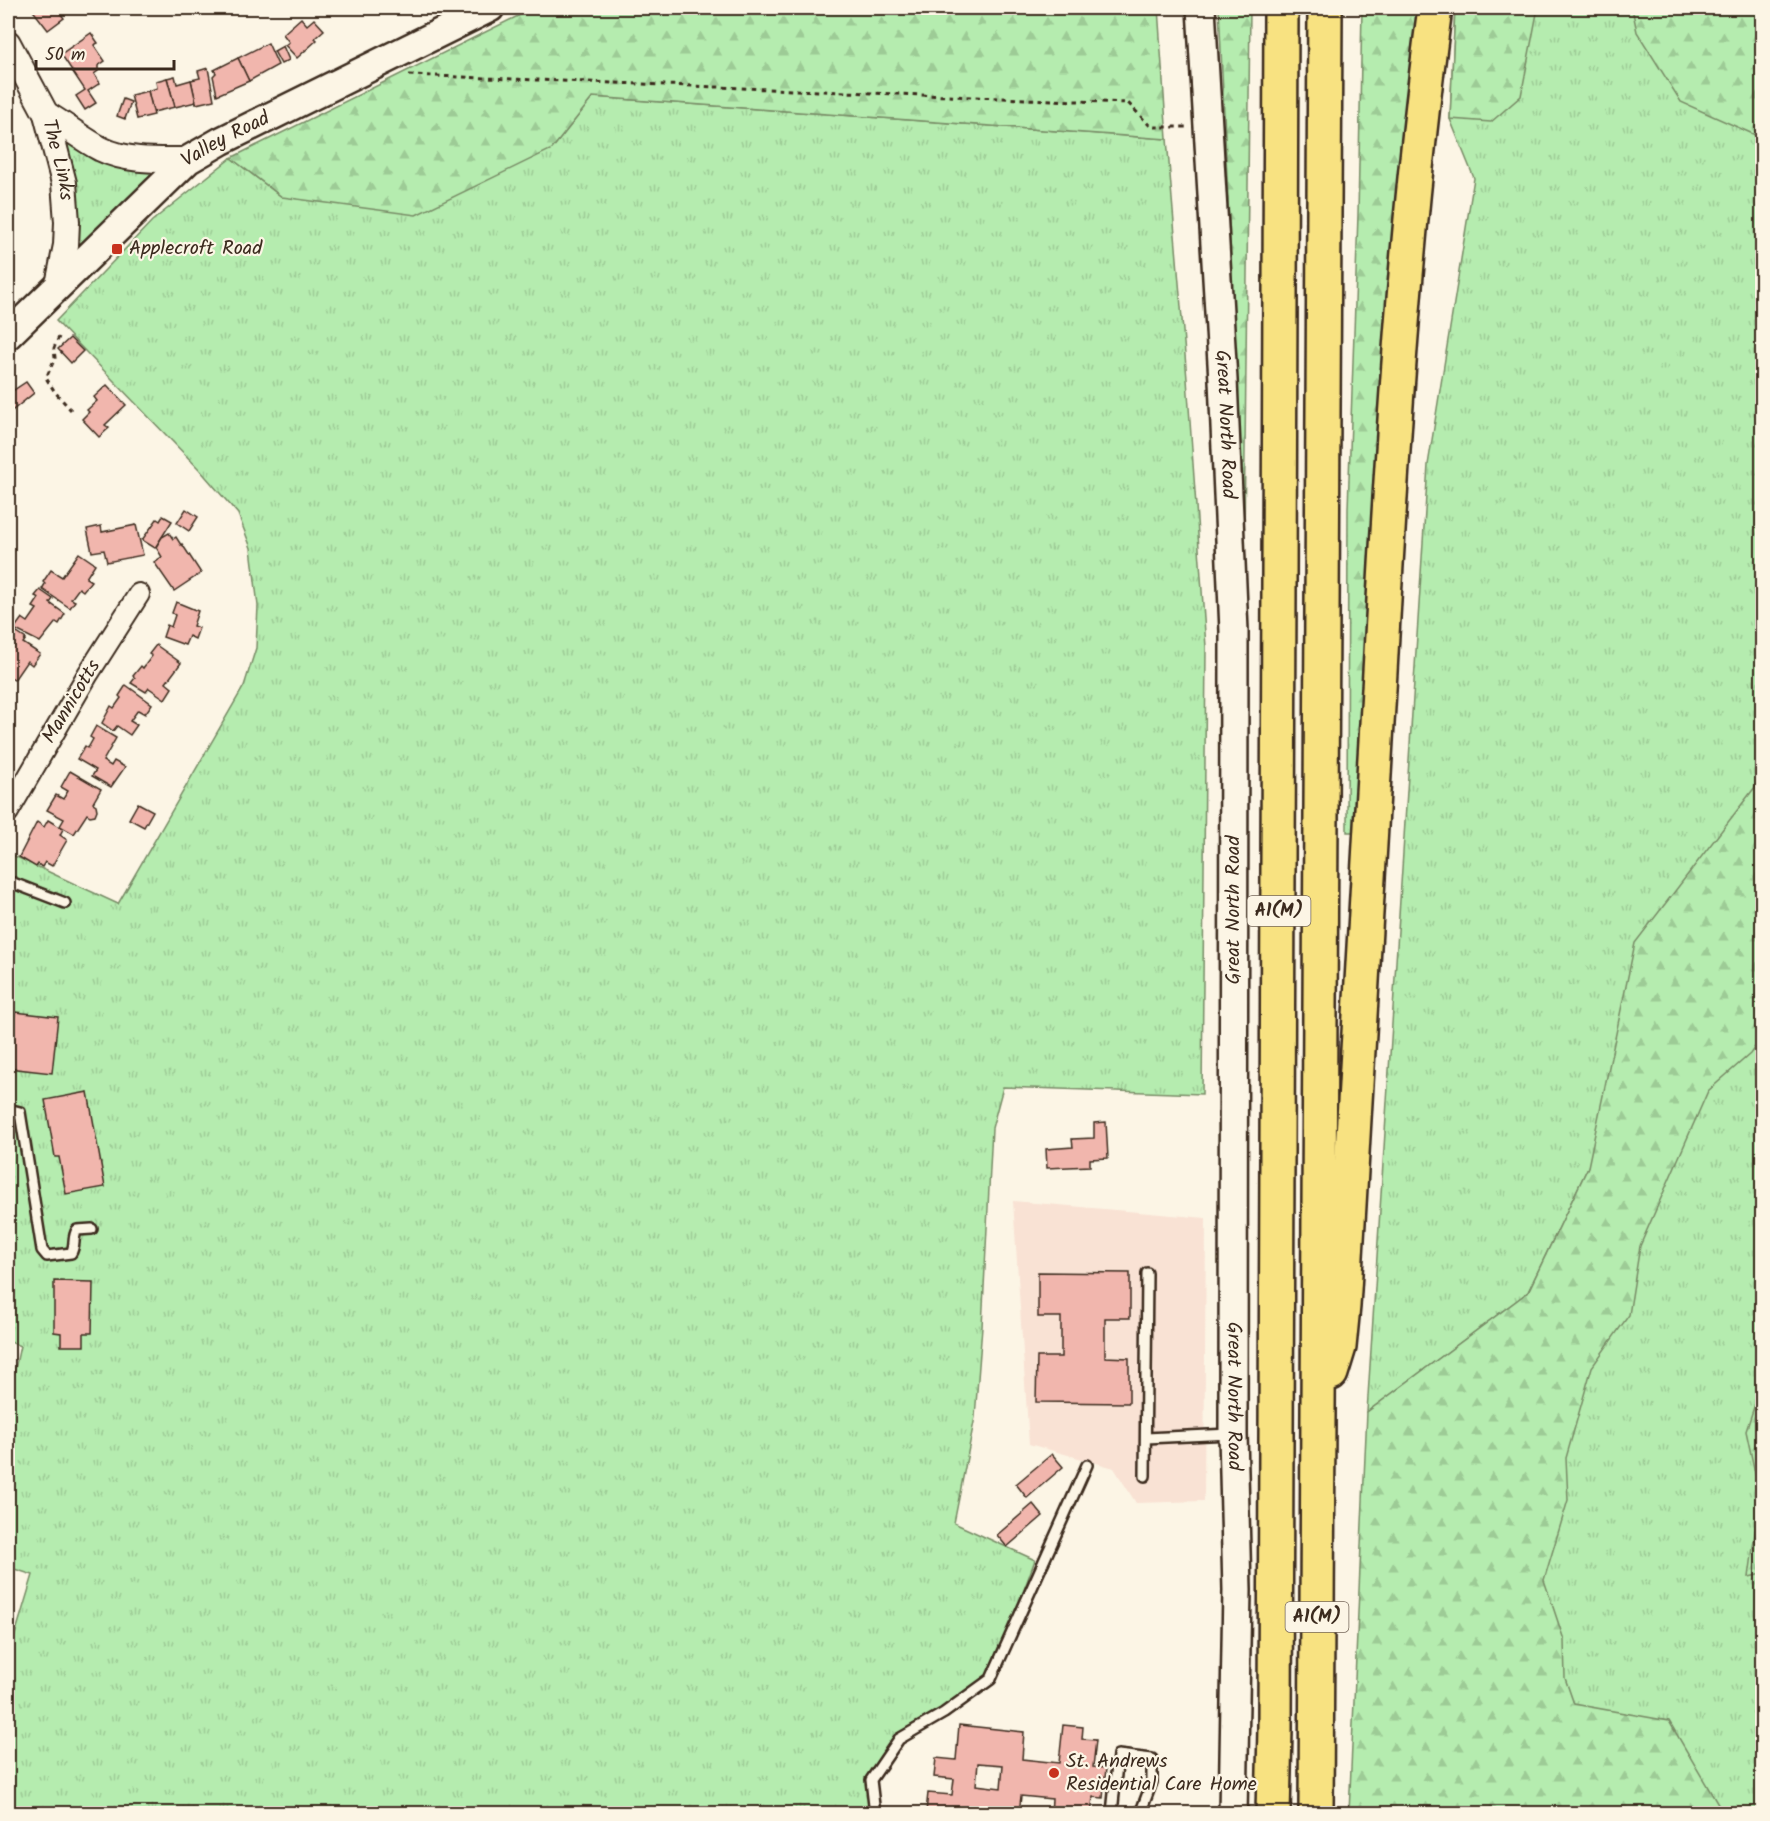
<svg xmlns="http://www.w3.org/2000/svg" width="1770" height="1821" viewBox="0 0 1770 1821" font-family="Kalam,sans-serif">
<defs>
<pattern id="grass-tufts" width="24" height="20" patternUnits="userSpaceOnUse" patternTransform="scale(1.5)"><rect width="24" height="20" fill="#b5ecaf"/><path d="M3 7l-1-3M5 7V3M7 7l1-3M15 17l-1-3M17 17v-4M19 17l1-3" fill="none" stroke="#9dcb96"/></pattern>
<pattern id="forest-firs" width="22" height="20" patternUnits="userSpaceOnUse" patternTransform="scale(1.5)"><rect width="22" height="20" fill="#b5ecaf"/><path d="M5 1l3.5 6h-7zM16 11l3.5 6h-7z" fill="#9dcb96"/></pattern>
</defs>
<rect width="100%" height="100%" fill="#fcf5e5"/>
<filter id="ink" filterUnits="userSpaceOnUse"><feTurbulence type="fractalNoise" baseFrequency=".0167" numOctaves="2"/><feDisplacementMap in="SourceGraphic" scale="12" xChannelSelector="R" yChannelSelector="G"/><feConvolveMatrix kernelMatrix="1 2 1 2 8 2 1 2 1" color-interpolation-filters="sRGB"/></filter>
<g filter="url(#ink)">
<path fill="#f9e2d4" d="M1013 1201 1206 1218 1204 1501 1136 1503 1114 1468 1029 1444Z"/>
<g fill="url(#grass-tufts)" stroke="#788b66" stroke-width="1.5">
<path d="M1455 8H1762V780L1588 1167 1528 1292 1367 1412 1428 465 1474 178 1450 119Z"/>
<path d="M593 97 1167 139 1187 379 1206 647 1202 1094 1003 1087 992 1128 982 1327 975 1417 954 1523 1035 1560 991 1679 899 1739 871 1780 875 1813H8V1658L33 1575 8 1567V1401L20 1346 8 1341V853L118 904 244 686 256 648 258 606 251 548 238 514 199 469 56 321 152 221 231 158 282 197 552 149Z"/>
<path d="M70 140 152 171 153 176 77 249 63 143Z"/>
<path d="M1762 930V1813H1567L1501 1631 1612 1192Z"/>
</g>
<g fill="url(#forest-firs)" stroke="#788b66" stroke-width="1.5">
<path d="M534 8H1158L1167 139 593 97 552 149 416 215 282 197 231 158Z"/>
<path d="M1219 8H1250L1244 539Z"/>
<path d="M1362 8H1422L1360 832H1347L1348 509 1358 215Z"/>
<path d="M1455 8H1538L1521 96 1491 122 1450 119Z"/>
<path d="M1632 8H1762V138L1681 102 1637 32Z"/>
<path d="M1762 778V1037L1750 1054 1708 1091 1640 1246 1629 1315 1592 1367 1566 1458 1568 1500 1544 1580 1564 1640 1565 1678 1574 1704 1669 1721 1723 1813H1349L1367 1412 1528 1292 1588 1167 1635 943Z"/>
<path d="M1762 1383V1574L1749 1577 1760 1496 1746 1431Z"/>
<path d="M1762 1698V1736L1753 1712Z"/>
</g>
<g fill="#f1b6ad" stroke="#3b2a1e" stroke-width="1.5" fill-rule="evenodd">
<path d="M31 8H56L64 18 48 30Z"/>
<path d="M301 18 307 25 314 19 324 30 315 38 317 40 297 58 285 45 289 42 283 34Z"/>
<path d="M91 33 98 43 94 45 105 61 98 66V71L94 74 100 83 88 91 96 103 85 110 76 96 85 90 61 54Z"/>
<path d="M268 43 278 65 249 81 238 58Z"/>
<path d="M283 46 289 60 281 64 274 51Z"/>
<path d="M238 58 249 81 217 95 213 76 216 73 214 70Z"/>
<path d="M208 68 214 100 196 104 191 80 200 78 198 71Z"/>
<path d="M175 76 177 84 191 80 196 102 175 107 167 78Z"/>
<path d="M167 78 175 107 153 112 148 91 157 88 156 81Z"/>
<path d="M148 91 154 115 137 119 131 95Z"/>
<path d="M123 99 131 102 125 119 117 116Z"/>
<path d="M70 338 83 351 71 363 58 349Z"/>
<path d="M26 382 34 393 8 414V394Z"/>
<path d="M107 385 126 405 105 425 109 428 99 437 82 419 89 412 87 410 97 401 94 397Z"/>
<path d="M186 509 198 517 189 531 177 523Z"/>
<path d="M163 516 172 521 155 548 142 540 157 519 160 521Z"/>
<path d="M136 525 143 555 107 562 104 550 92 552 87 529 101 526 102 532Z"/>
<path d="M169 533 173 539 176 537 181 545 182 544 201 573 174 591 154 562 162 557 156 547 162 537Z"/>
<path d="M79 553 95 564 86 578 91 581 83 591 79 588 71 599 75 601 70 608 42 589 45 584 43 582 51 570 62 577Z"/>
<path d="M40 590 53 599 50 603 65 614 59 624 56 622 40 642 14 629 22 618 28 622 37 609 33 607 39 598 35 596Z"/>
<path d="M176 602 198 611 193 626 199 628 195 639 189 636 185 645 163 637 167 625 171 627 175 615 172 613Z"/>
<path d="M11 629 26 639 23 643 40 654 32 665 27 661 14 680 8 676V634Z"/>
<path d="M156 645 181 663 166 683 172 688 165 699 149 688 146 692 131 683 135 678 133 676 141 666 143 668 152 656 149 654Z"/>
<path d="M126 685 152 704 145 714 138 710 130 721 137 725 130 735 117 726 113 731 102 723 111 706 114 708 121 698 119 696Z"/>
<path d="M96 726 116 738 103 761 111 766 114 761 125 767 111 787 92 776 96 770 77 759 85 746 88 748 93 739 90 737Z"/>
<path d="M70 771 101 789 93 803 96 805 97 810 95 815 90 816 87 814 74 834 60 826 64 819 47 810 56 795 63 799 68 791 61 787Z"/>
<path d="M138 803 153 811 144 827 129 819Z"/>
<path d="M48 820 63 829 60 835 67 840 52 866 45 862 42 867 38 864 36 867 19 857 37 822 44 827Z"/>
<path d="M15 1012 58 1017 52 1073 8 1068Z"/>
<path d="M88 1092 105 1187 66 1194 59 1157H55L45 1100Z"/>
<path d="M1106 1122 1108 1158 1090 1159V1166L1047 1168 1046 1149 1073 1147 1072 1139 1094 1138V1123Z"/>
<path d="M1038 1272 1130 1273V1318H1105V1357L1129 1358V1403L1036 1402 1037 1357H1061V1317H1038Z"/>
<path d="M54 1281 93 1282 92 1333H84V1346H61V1333L54 1332Z"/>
<path d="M1052 1454 1063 1467 1027 1498 1016 1484Z"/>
<path d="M1033 1504 1043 1516 1007 1547 997 1535Z"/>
<path d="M959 1725 1024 1732 1022 1759 1059 1763 1063 1725 1083 1727 1082 1739 1096 1740 1093 1767 1106 1768 1103 1798 1093 1797 1091 1814H1051L1052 1799 1021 1796 1019 1814 926 1812 928 1793 952 1795 954 1779 934 1777 936 1758 956 1760ZM978 1763 1003 1765 1001 1788 976 1785Z"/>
</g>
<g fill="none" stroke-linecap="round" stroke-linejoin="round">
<g stroke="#3b2a1e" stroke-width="14">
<g id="service">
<path d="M8 881 65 903"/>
<path d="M8 1109 20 1112 42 1250 47 1256 71 1253C76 1245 72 1238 77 1230L92 1229"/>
<path d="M1146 1438 1230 1434"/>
<path d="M1145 1476 1147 1273"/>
<path d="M875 1814 871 1780 899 1739 944 1713 991 1679 1087 1465"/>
<path d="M1118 1814 1112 1813 1118 1755 1152 1759V1782L1140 1814"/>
</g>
</g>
<g stroke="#3b2a1e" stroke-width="24">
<path id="minor" d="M8 812 88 674 139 594"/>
</g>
<g stroke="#3b2a1e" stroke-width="28">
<g id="tertiary">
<path id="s1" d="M8 43 46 114 64 183 67 222 66 245 58 285"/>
<path d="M46 114C65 125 82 139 101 149 128 162 159 160 188 160"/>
</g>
</g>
<g stroke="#3b2a1e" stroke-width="32">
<g id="secondary">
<path id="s2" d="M1201 8 1223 380 1234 631 1233 1434 1237 1590 1233 1814"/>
<path id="s3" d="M8 335 188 160 221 141 490 8"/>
</g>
</g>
<g stroke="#3b2a1e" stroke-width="38">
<g id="motorway">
<path d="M1331 1373 1339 1347 1343 1306C1356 1095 1368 884 1380 672 1392 450 1405 228 1435 8"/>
<path d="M1273 1814 1275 1729 1281 8"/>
<path d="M1316 1814 1325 8"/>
</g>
</g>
<g stroke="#3b2a1e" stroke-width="3" stroke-dasharray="4.5 4.5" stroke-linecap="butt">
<path d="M409 75 1128 103 1151 127H1187"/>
<path d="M59 337 54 348 55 358 46 378 55 392 71 410"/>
</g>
<use href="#service" stroke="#fcf5e5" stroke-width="9"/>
<use href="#minor" stroke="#fcf5e5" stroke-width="20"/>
<use href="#tertiary" stroke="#fcf5e5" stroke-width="24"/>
<use href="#secondary" stroke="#fcf5e5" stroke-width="27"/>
<use href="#motorway" stroke="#f8e281" stroke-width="33"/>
</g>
</g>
<g fill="#c8321e" stroke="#fcf5e5" stroke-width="2">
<rect x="111" y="243" width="12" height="12" rx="3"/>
<circle cx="1054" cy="1773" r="6"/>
</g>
<g text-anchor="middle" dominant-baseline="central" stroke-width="4.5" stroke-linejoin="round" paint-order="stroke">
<g fill="#fcf5e5" stroke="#75675a" stroke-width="1.5">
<rect x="1247.5" y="896" width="63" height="30" rx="4.5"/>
<rect x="1285.5" y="1602" width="63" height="30" rx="4.5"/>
</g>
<g font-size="18" font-weight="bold" fill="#3b2a1e">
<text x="1279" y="911">A1(M)</text>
<text x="1317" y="1617">A1(M)</text>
</g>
<g font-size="20" fill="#3b2a1e" stroke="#fcf5e5">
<text stroke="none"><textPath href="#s3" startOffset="294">Valley Road</textPath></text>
<text stroke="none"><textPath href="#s1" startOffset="128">The Links</textPath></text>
<text stroke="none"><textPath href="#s2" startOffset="417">Great North Road</textPath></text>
<text transform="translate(72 702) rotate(-59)">Mannicotts</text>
<text transform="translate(1234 910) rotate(-90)">Great North Road</text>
<text stroke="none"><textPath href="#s2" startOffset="1389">Great North Road</textPath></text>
</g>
<g font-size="20" fill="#3b2a1e" stroke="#fcf5e5" text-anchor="start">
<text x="129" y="249">Applecroft Road</text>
<text x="1066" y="1762">St. Andrews<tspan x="1066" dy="23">Residential Care Home</tspan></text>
</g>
</g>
<rect width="1770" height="1821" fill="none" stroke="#fcf5e5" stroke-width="30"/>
<rect x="15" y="15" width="1740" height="1791" fill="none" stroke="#3b2a1e" stroke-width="2" filter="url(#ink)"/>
<path d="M36 60v9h138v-9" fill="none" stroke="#3b2a1e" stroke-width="3"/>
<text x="45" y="60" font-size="18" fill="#3b2a1e" stroke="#fcf5e5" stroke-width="4.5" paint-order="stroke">50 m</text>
</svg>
